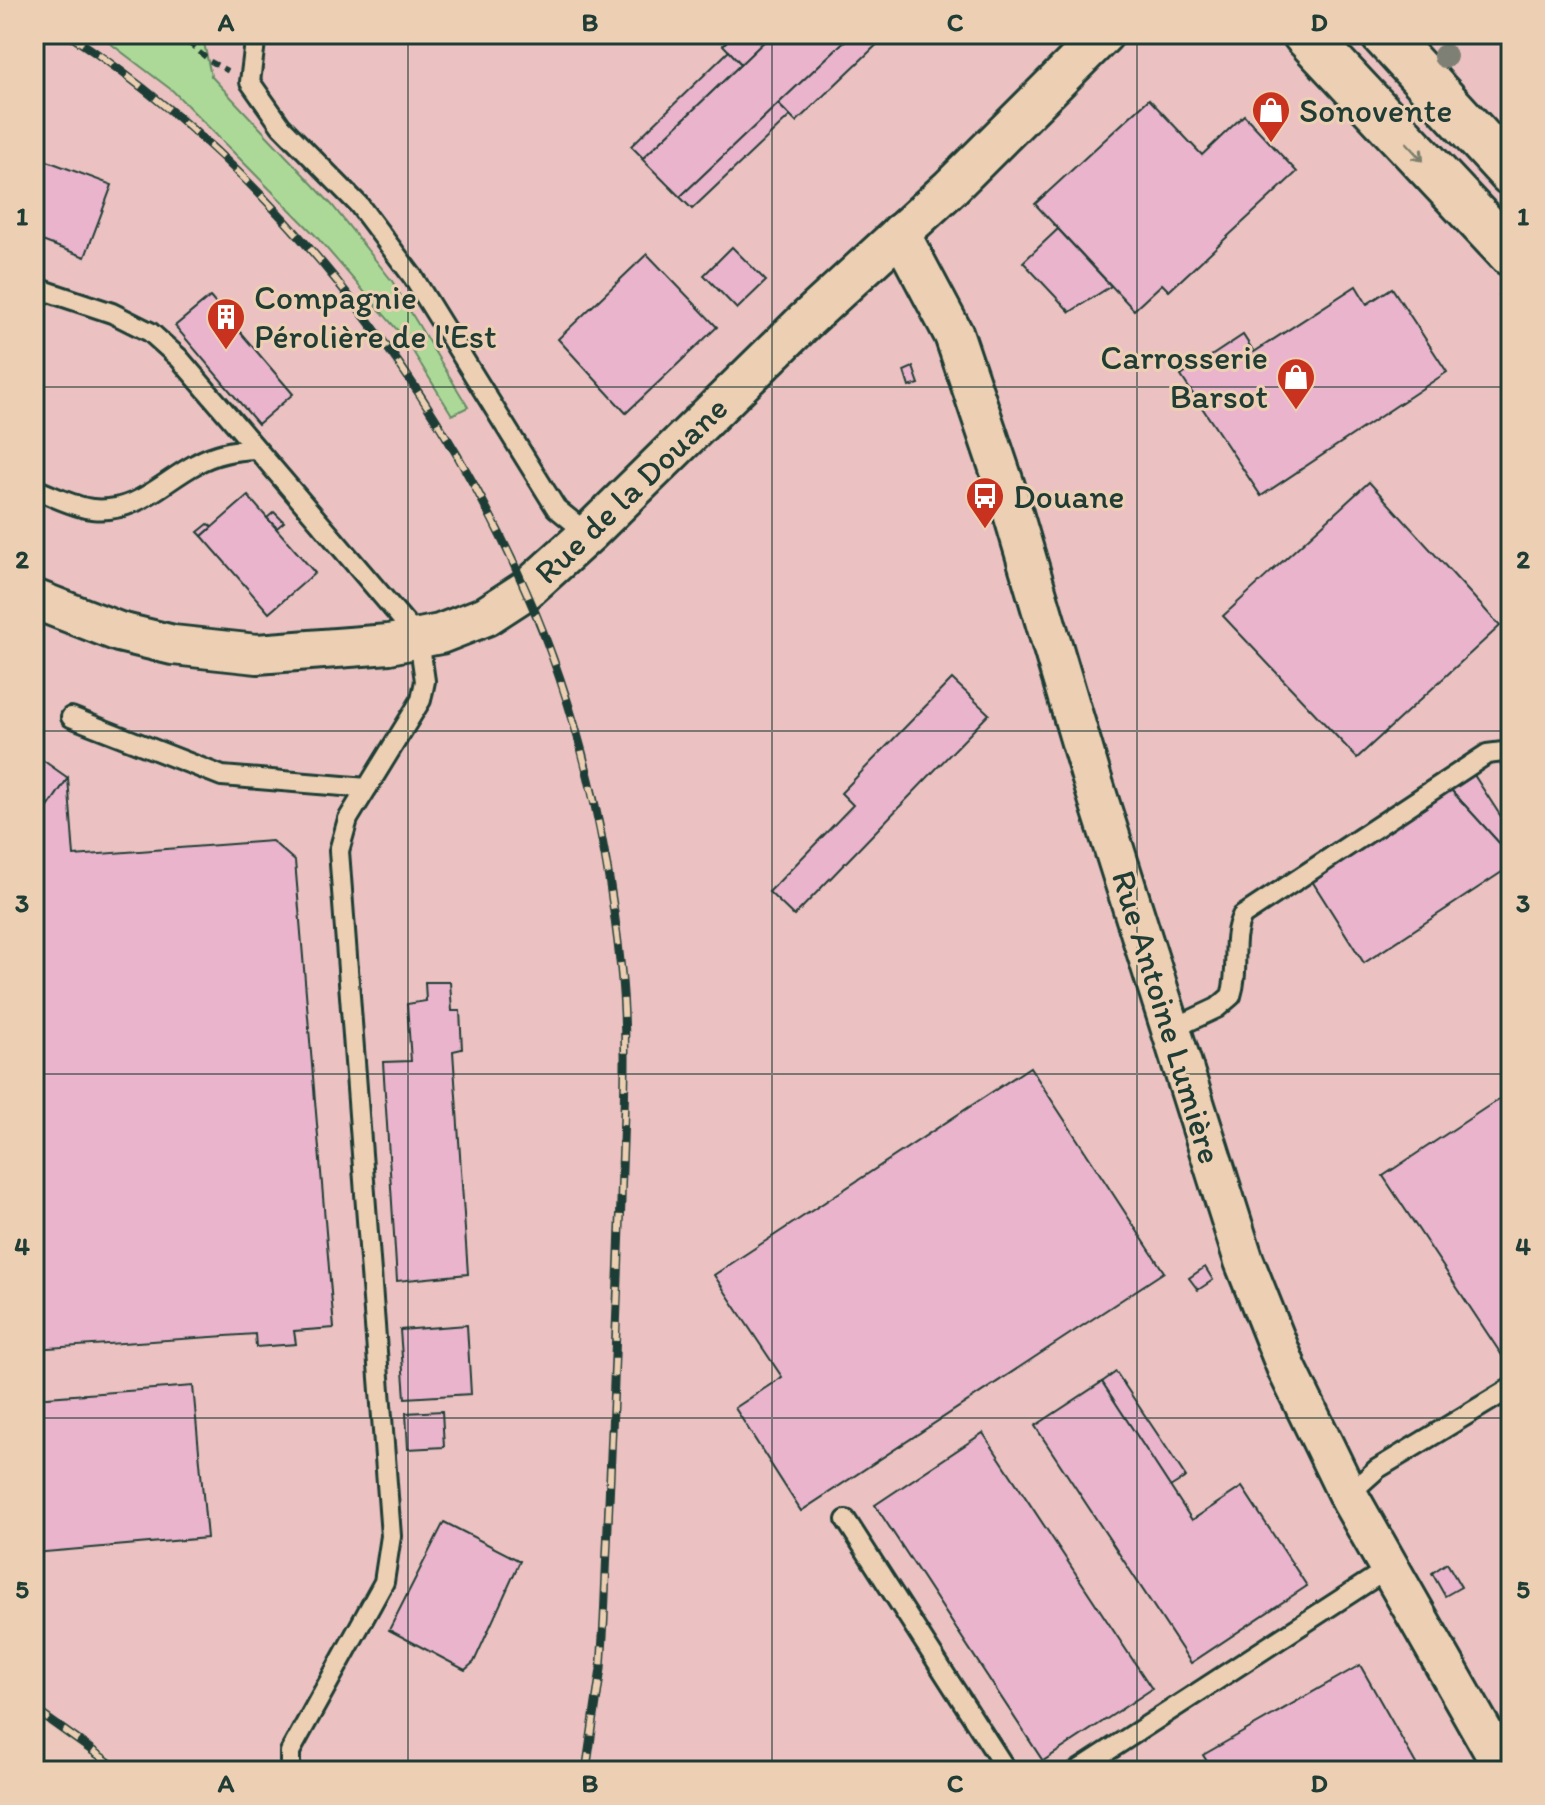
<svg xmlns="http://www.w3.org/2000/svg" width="1545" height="1805" viewBox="0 0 1545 1805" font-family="Itim,sans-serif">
<rect width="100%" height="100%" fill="#ecc8bc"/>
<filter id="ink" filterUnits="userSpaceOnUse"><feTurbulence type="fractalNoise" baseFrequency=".0125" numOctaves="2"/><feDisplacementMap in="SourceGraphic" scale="16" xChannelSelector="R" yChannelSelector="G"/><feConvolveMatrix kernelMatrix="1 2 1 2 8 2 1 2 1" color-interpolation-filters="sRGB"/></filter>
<g filter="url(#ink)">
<path fill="#ebc2c1" d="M34 34H1511V1771H136L34 1710Z"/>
<path fill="#add998" stroke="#668b66" stroke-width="2" d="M98 34H198L203 38 211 76 332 205 392 281 468 407 452 415 406 340 315 235 173 91Z"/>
<g fill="#eab4cd" stroke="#1f3d34" stroke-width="2">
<path d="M734 34H772L741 64 723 45Z"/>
<path d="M772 34H852L680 197 642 159Z"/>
<path d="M852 34H888L796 122 778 104Z"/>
<path d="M729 51 741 64 643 158 631 146Z"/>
<path d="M1149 99 1202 155 1244 115 1297 172 1169 291 1162 284 1134 310 1035 204Z"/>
<path d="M778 104 790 116 692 209 680 197Z"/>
<path d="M34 156 112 185 85 257 34 238Z"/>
<path d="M1058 229 1111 286 1070 312 1023 262Z"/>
<path d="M732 247 766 281 737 309 704 275Z"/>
<path d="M647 254 717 327 626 413 558 339Z"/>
<path d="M1356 286 1367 304 1392 288 1447 372 1261 496 1181 376 1243 335 1254 352Z"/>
<path d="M1504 290 1511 298 1510 307 1499 295Z"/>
<path d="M210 297 293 394 258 424 175 326Z"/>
<path d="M913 367 919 384 909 387 904 371Z"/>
<path d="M1369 482 1500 626 1357 758 1223 616Z"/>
<path d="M248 496 315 573 269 613 202 536Z"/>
<path d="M274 512 284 522 277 528 267 518Z"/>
<path d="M208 524 212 527 202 536 198 532Z"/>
<path d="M952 679 989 714 794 916 769 892 853 805 841 793Z"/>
<path d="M34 754 68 778 34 828Z"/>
<path d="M1474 775 1511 832V856L1451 790Z"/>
<path d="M68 778 74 856 272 841 295 861 334 1328 294 1331 296 1344 256 1347 255 1334 34 1349V828Z"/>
<path d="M1451 790 1511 856V866L1364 963 1312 881Z"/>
<path d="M425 982H450L452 1011H460L462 1049 453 1051 468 1274 397 1281 383 1062 411 1061 407 1004 426 1001Z"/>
<path d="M1030 1067 1164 1272 801 1511 735 1408 782 1377 714 1275Z"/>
<path d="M1511 1091V1361L1507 1363 1383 1176Z"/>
<path d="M1205 1267 1213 1280 1198 1290 1189 1278Z"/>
<path d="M467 1325 471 1394 405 1398 400 1330Z"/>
<path d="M1116 1372 1186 1477 1170 1487 1102 1382Z"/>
<path d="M1102 1382 1192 1520 1242 1487 1307 1586 1191 1663 1035 1426Z"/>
<path d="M193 1386 207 1538 34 1553V1398Z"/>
<path d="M442 1411 444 1447 408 1449 406 1413Z"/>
<path d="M983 1433 1152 1689 1043 1761 875 1505Z"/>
<path d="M444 1522 520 1561 474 1662 465 1670 389 1630Z"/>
<path d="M1447 1563 1461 1587 1445 1596 1432 1573Z"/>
<path d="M1360 1665 1420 1771H1213L1203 1755Z"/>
</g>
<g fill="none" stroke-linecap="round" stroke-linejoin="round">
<g stroke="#1f3d34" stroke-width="24">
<g id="service">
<path d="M256 34 250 82 281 126 359 205 413 277 556 508 588 534"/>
<path d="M34 287 112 313 150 332 179 358 419 639 425 681 421 700 348 819 339 851 391 1536 384 1582 290 1752V1771"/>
<path d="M34 489C52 495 73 507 92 509 135 514 161 483 196 464 215 453 234 450 255 449"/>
<path d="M71 717 222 776 367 788"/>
<path d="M1170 1030 1217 1008 1231 996C1240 968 1230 941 1242 916L1487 754 1511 751"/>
<path d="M1348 1495 1377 1469 1511 1388"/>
<path d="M846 1520 1007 1771"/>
<path d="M1077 1771 1389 1568"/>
</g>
</g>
<g stroke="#1f3d34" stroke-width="44">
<g id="minor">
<path d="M900 233 954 335 1004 483 1091 776 1244 1261 1287 1369 1348 1495 1505 1771"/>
<path d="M34 599 119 632 173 645 257 654 389 644 440 634 486 616 526 590 588 534 804 322 950 188 1104 34"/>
</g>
</g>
<g stroke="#1f3d34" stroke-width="50">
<g id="secondary">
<path d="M1305 34 1511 254"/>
<path d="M1383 34 1511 173"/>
</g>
</g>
<path stroke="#1f3d34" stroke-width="5" stroke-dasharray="8 6" stroke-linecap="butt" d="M178 34 210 61 228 71"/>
<use href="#service" stroke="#edd0b4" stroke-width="18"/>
<use href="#minor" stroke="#edd0b4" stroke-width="38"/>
<use href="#secondary" stroke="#edd0b4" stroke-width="44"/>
<g stroke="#1f3d34" stroke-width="9">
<g id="rail">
<path d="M68 34C267 165 431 373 526 591 578 709 608 842 621 970 629 1046 623 1125 621 1201 616 1341 610 1480 604 1620L601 1669 586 1771"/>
<path d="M34 1709 121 1771"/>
</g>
</g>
<use href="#rail" stroke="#edd0b4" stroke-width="6" stroke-dasharray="18" stroke-linecap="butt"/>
</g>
<circle fill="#7f8074" cx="1445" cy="56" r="12"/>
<defs><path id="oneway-shaft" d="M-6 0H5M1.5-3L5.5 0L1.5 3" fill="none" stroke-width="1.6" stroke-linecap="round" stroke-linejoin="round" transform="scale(2)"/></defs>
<use stroke="#7c7f6e" href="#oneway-shaft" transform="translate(1415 152) rotate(47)"/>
</g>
<path fill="none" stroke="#1f3d34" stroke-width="2" stroke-opacity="0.55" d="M408 34V1771M772 34V1771M1137 34V1771M34 387H1511M34 731H1511M34 1074H1511M34 1418H1511"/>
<defs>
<g id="shop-pin" transform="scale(2)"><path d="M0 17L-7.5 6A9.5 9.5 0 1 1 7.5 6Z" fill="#c8321e" stroke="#edd0b4"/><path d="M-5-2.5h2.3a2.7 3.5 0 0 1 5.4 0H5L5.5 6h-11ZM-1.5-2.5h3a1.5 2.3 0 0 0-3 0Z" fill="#fff"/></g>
<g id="building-pin" transform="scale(2)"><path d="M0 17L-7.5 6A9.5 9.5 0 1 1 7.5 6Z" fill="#c8321e" stroke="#edd0b4"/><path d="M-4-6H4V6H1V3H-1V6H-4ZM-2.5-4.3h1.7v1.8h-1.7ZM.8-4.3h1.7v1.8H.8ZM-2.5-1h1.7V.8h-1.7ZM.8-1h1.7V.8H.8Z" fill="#fff"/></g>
<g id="bus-pin" transform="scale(2)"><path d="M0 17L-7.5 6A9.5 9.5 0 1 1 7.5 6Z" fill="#c8321e" stroke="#edd0b4"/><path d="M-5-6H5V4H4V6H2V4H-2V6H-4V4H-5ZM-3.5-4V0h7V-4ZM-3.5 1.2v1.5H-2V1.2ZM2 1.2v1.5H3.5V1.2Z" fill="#fff"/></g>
</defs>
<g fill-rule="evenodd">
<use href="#shop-pin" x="1271" y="110"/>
<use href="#building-pin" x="226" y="317"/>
<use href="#shop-pin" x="1296" y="377"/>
<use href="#bus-pin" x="985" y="496"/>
</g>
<g text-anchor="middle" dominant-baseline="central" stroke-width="6" stroke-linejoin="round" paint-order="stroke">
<g font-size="34" fill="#1f3d34" stroke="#edd0b4" text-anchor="start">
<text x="1299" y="110">Sonovente</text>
<text x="254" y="297">Compagnie<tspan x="254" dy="39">Pérolière de l'Est</tspan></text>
<text x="1268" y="357" text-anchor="end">Carrosserie<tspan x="1268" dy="39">Barsot</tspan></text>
<text x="1013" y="496">Douane</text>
</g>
<g font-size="34" fill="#1f3d34" stroke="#edd0b4">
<text transform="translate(631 490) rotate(-44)">Rue de la Douane</text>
<text transform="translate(1167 1017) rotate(73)">Rue Antoine Lumière</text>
</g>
</g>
<rect width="1545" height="1805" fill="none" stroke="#edd0b4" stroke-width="88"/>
<rect x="44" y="44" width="1457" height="1717" fill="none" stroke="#1f3d34" stroke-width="3"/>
<g font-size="26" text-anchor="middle" font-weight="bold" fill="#1f3d34">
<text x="226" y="31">A</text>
<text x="590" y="31">B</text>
<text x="955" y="31">C</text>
<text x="1319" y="31">D</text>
<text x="22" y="225">1</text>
<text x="1523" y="225">1</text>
<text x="22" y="568">2</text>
<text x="1523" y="568">2</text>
<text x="22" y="912">3</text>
<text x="1523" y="912">3</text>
<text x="22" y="1255">4</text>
<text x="1523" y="1255">4</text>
<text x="22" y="1598">5</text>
<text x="1523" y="1598">5</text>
<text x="226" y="1792">A</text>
<text x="590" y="1792">B</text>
<text x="955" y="1792">C</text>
<text x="1319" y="1792">D</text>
</g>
</svg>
